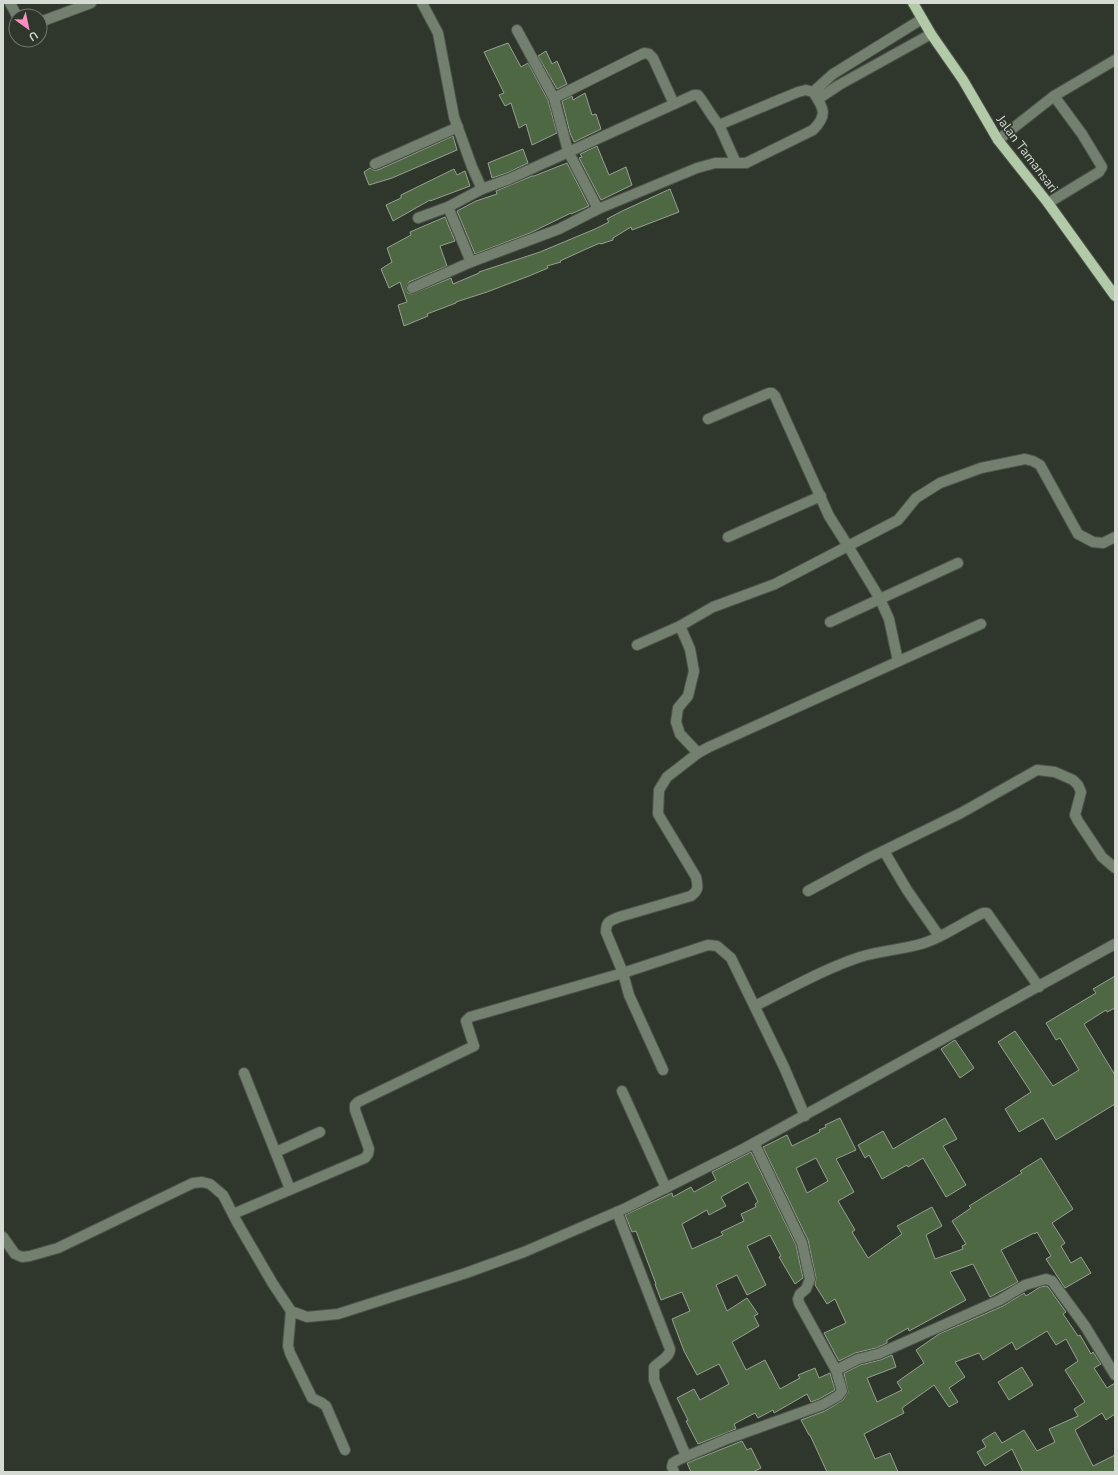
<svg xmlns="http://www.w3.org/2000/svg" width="1118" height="1475" viewBox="0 0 1118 1475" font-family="'Nunito Sans',sans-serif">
<rect width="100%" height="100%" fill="#2f372c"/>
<g fill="#4f6844" stroke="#97a093" fill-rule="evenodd">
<path d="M508 43 521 67 528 63 548 100 557 133 532 145 526 124 519 128 511 103 505 106 499 95 504 93 484 52Z"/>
<path d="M546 51 552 64 557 61 567 84 557 89 538 56Z"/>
<path d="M585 93 592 115 596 114 601 129 574 142 570 133 562 101 572 96 573 100Z"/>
<path d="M453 136 457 150 392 178 369 185 364 172 370 168 374 170H378Z"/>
<path d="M597 146 609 175 626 167 632 185 601 200 579 158 582 157 580 154Z"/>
<path d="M523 149 528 163 507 173 492 178 488 163Z"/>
<path d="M567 163 589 206 571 214V213L530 233 475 254 457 211 476 201 497 194 496 191 532 176H534Z"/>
<path d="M454 169 457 175 465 171 470 186 430 201V200L393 221 386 205 401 198V195Z"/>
<path d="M670 189 679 212 632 230 631 227 613 238V240L601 244 600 243 584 250 560 261 561 262 547 266 548 268 529 276 487 292 456 302V303L427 314 428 316 404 326 398 305 407 302 400 282 389 288 381 269 392 262 387 248 411 235 410 232 445 217 455 241 440 246 447 266 409 282 406 288 408 293 412 294 451 278 453 284 479 273V272L540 252 595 229 609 222 607 219 620 212Z"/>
<path d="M1115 976V1008L1107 1012 1106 1010 1084 1024 1115 1075V1104L1056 1140 1043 1118 1019 1132 1005 1109 1031 1092 998 1042 1015 1031 1053 1086 1079 1070 1060 1038 1056 1040 1046 1023 1096 993 1093 989Z"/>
<path d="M955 1040 974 1068 960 1078 941 1049Z"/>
<path d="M840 1118 856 1150 836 1159 854 1192 838 1201 855 1230 852 1232 868 1258 902 1234 897 1226 932 1207 942 1226 926 1235 935 1259 963 1249 962 1246 966 1244 952 1221 971 1208 969 1206 1022 1173 1020 1171 1041 1158 1073 1209 1052 1223 1065 1243 1061 1246 1071 1263 1081 1257 1091 1273 1065 1288 1046 1259 1051 1256 1037 1232 1035 1234 1034 1233 1001 1250 1018 1282 990 1297 973 1264 950 1272 966 1300 909 1331 908 1328 887 1340V1343L876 1348 855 1353 839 1361 824 1333 846 1323 835 1299 827 1304 815 1285 816 1278 808 1240 763 1147 787 1135 792 1146 820 1132 819 1130 826 1127 825 1125ZM816 1158 828 1181 807 1193 796 1168Z"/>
<path d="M945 1118 957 1139 943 1146 966 1185 946 1197 923 1158 908 1167 907 1165 882 1179 869 1155 865 1158 858 1145 883 1131 893 1149Z"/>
<path d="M751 1152 796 1245 803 1278 795 1284 779 1257 781 1256 770 1235 747 1246 766 1285 747 1295 737 1275 716 1285 727 1311 747 1298 758 1314 754 1316 759 1326 732 1342 746 1370 765 1360 780 1389 800 1378 798 1375 815 1368 819 1378 830 1373 835 1390 819 1399 811 1402 807 1394 774 1413 773 1410 758 1418 755 1413 734 1424 736 1429 698 1444 686 1421 688 1420 677 1398 694 1389 700 1400 729 1384 719 1364 697 1375 684 1351 672 1319 690 1311 682 1292 661 1300 655 1284H656L636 1231 632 1232 625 1215 672 1193 673 1197 691 1187 694 1192 716 1180 712 1172ZM748 1182 758 1202 755 1204 756 1207 741 1214 744 1221 721 1232 723 1235 692 1249 682 1224 707 1210 709 1215 726 1206 721 1197Z"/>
<path d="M1046 1286 1048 1287 1066 1312 1063 1314 1078 1336 1080 1335 1091 1354 1093 1352 1101 1364 1094 1368 1107 1388 1115 1383V1414L1106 1420 1102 1413 1075 1430 1093 1466 1115 1455V1472H1023L1012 1449 985 1466 977 1452 986 1447 982 1440 995 1432 1002 1443 1024 1430 1037 1451 1055 1442 1049 1429 1078 1416 1074 1409 1085 1402 1065 1370 1078 1361 1066 1339 1056 1345 1047 1331 1016 1350 1012 1342 983 1360 979 1353 955 1362 965 1377 949 1388 958 1402 949 1407 934 1385 902 1408 904 1413 864 1434 875 1459 890 1453 898 1472H827L810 1435H809L801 1420 825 1411 843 1400 848 1392 844 1373 860 1365 880 1360 892 1355 896 1367 867 1378 877 1402 902 1390 897 1382 924 1363 916 1350 939 1334 1003 1306 1024 1293 1026 1296 1040 1287Z"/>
<path d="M1022 1367 1033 1385 1009 1400 998 1382Z"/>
<path d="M742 1441 747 1450 751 1448 761 1468 753 1472H691L687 1463Z"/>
</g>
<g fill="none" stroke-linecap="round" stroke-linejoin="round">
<g stroke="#4d544a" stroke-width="12">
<g id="minor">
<path d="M10 3 17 16"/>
<path d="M40 22 91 3"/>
<path d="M517 30 554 98 568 151 598 209"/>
<path d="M813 92 833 74 922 19"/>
<path d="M554 98 644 53 649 54 653 58 674 104"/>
<path d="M818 99 839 85 931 34"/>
<path d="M719 125 736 163"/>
<path d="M998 140 1054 96 1115 60"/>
<path d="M375 164 458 127"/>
<path d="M1048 203 1099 172 1102 167 1082 134 1054 96"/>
<path d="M448 207 471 262"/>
<path d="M418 218 448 207 482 189"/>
<path d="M412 288 471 262 559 229 598 209 697 168 715 163H746L813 130C828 115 824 108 813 92L806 90 798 92 719 125C711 116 706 105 698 95H694L509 179 482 189 472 167 454 117 438 33 422 3"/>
<path d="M728 537 821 496"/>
<path d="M830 622 958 563"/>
<path d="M637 645 680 626"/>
<path d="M898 661 889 619 880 599 848 546 898 520 916 498 940 483 981 468 1025 459 1033 461 1040 465 1078 534 1093 542 1103 543 1115 537"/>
<path d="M698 753 680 734 676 722 678 708 688 696 694 671 690 649 680 626 713 607 775 584 848 546 829 516 775 396 772 393H769L708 419"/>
<path d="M884 851 907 890 939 936"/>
<path d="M808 891 867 859 961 813 1037 770 1055 772 1073 780 1078 785 1081 792 1075 815 1078 821 1102 857 1115 868"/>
<path d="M755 1006C789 989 824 969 860 957 879 951 898 950 917 945 939 940 962 923 983 913H987L1039 987"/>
<path d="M663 1070 629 995 623 973 708 945 717 946 731 958 784 1067 805 1116"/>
<path d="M244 1073 290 1189"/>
<path d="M622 1091 666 1188"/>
<path d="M754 1143 802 1243 810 1279 806 1289 800 1294 798 1299 799 1303 836 1370"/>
<path d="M276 1152 320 1132"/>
<path d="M617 1212 670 1349C670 1357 660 1361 654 1367V1380L686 1456"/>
<path d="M233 1214 365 1158 368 1154 369 1149 355 1110V1105L358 1102 474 1046 466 1021 470 1017 623 973 606 932C606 921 610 921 619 917L691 896C699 890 698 886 696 877L658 814 659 790 667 777 698 753 709 747 981 624"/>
<path d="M3 1237 15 1254 22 1257 30 1256 58 1248 193 1183 202 1182 210 1184 223 1195 238 1224 273 1284 291 1311 307 1317 338 1314 466 1273 524 1252 626 1208 745 1148 1115 944"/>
<path d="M291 1311 288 1346 290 1353 312 1398 322 1403 326 1406 345 1450"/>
<path d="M674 1472 672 1467 673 1463 678 1460 727 1439 822 1405 838 1396 842 1391 836 1370 858 1359 878 1354 1000 1300 1025 1285 1046 1279 1052 1281 1085 1326 1115 1375"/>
</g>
</g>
<g stroke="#4d544a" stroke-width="12">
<path id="major" d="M913 3 931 34 963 80 998 140 1048 203 1115 296"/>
</g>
<use href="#minor" stroke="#74806f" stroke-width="10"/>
<use href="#major" stroke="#b2caa8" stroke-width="10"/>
</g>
<g text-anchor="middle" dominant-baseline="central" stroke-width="3.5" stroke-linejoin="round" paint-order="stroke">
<g font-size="13" fill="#d5dad3" stroke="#2f372c">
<text transform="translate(1027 154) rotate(53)">Jalan Tamansari</text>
</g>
</g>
<rect width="1118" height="1475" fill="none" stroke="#d5dad3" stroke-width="8"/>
<g transform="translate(28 28) rotate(147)"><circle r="19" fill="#2f372c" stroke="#71786f"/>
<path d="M0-3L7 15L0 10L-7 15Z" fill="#fc8fc1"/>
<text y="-6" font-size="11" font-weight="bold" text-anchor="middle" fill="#d5dad3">U</text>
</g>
</svg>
